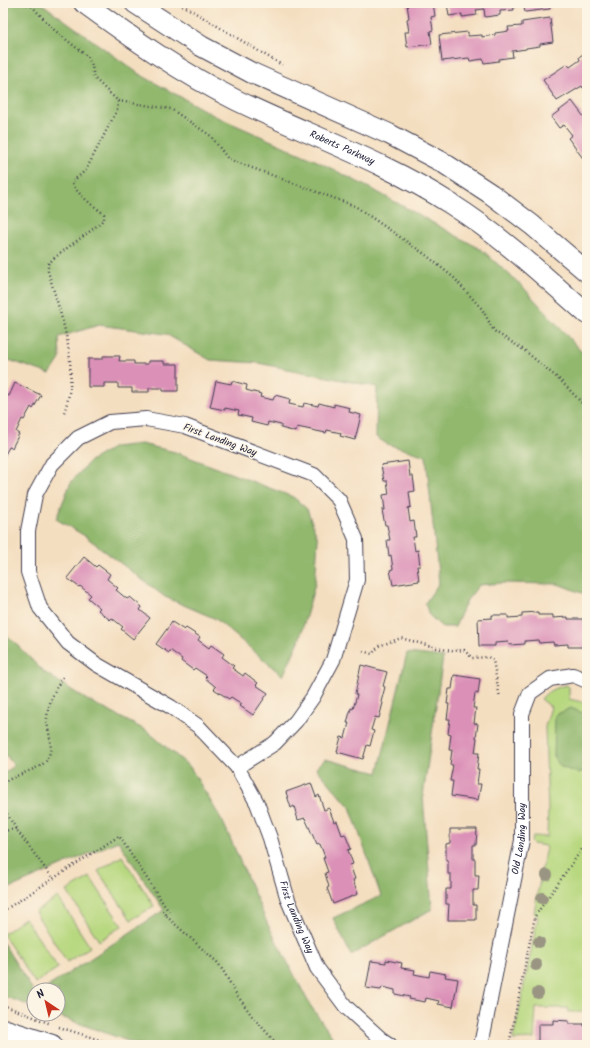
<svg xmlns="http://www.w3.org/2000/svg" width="590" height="1048" viewBox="0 0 590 1048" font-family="Kalam,sans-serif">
<rect width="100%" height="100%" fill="#fcf5e5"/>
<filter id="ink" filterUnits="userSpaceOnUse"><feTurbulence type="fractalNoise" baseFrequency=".025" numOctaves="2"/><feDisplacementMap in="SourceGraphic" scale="8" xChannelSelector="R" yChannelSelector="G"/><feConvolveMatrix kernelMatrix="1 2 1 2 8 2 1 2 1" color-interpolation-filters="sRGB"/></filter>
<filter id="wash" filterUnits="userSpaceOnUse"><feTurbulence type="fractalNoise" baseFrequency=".012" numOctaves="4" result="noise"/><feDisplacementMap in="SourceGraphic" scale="16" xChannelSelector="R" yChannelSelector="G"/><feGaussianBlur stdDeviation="0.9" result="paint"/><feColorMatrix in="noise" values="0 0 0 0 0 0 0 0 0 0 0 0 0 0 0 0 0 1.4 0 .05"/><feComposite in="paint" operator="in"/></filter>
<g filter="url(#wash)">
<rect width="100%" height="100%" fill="#f4dec0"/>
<g fill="#b8d880" stroke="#6d7d5e">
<path d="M567 685 569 687V699L582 702 587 706V717L585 714 578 773 587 770V1012H569L568 1008H536L534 1039 513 1040 538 917 534 913 546 846 533 844 531 842 533 836 547 837 548 810 545 727 551 707 541 699C548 690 557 687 567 685Z"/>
<path d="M122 856 154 906 131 920 98 871Z"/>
<path d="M90 877 122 926 99 941 67 891Z"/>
<path d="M58 897 90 947 67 962 35 912Z"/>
<path d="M25 918 58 968 35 983 3 934Z"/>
</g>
<g fill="#92b86e" stroke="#5a6d54">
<path d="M3 3H41L139 74 215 116 317 161 379 193 482 250 523 287 587 358V595L558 584 502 583 479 585 467 600 455 627H442L429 615 425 603 439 583 426 456 387 444 376 437 377 387 258 363 210 360 166 334 99 325 59 337 60 359 50 374 3 358Z"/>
<path d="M141 444 175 452 293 497 307 509 318 539 315 584 299 641 283 676 216 619 165 597 85 536 56 519 71 482 90 461 114 447Z"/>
<path d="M3 633H5L44 672 87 700 147 731 190 767 223 822 268 925 310 1005 338 1045H139L53 1014H58V990H43L164 910 118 841 3 891V774L14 766 3 751Z"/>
<path d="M407 653 443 657 423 796 432 909 351 955 333 918 381 896 350 807 316 768 325 759 378 773Z"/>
<path d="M571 708 585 714 587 717V770L578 773 561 767 554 758 555 715Z"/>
<path d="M3 943 34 992V1007L3 996Z"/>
</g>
<g id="blocks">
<g fill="#db90b7">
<path d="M410 3H433L435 16 431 17 433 30 430 31 432 44 407 47 405 32H409L407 19 409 18 407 4Z"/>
<path d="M447 3H513L514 10 500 11V15L485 17 484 9 476 10 477 15 462 17V14L449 16Z"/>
<path d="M523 3H549L550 9 525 12Z"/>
<path d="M550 18 553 42 540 44V46L526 48V49L512 51 513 57 499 59V61L484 63 483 59 470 61 469 58 442 61 439 35 468 32V36L482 35V37L495 35V33L509 31 508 27 522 26V22Z"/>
<path d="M587 51V85L583 88 582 86 557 101 543 80 567 64 570 67 580 60 579 57Z"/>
<path d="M572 101 587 121V160L585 161 568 138 572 135 564 125 559 128 551 117Z"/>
<path d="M103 356H120L119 361H134V364H148V361H164V364H178V391H163V388H149V392H132V388H118V383H104V387H88V359H103Z"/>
<path d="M216 381 231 384 232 381 247 385 246 390 261 394 260 397 273 400 275 395 290 399 289 404 303 407 304 403 318 406 319 403 334 407V404L350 408 349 412 361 415 355 440 340 436 341 433 327 430 326 433 297 427 296 432 281 428V425L268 422 267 426 251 422 252 418 238 415 239 411 225 408V410L210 407Z"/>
<path d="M15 383 41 395 33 409 31 407 24 420 22 419 16 432 19 434 12 448 9 447 3 458V402L7 395 9 396Z"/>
<path d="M408 461 410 476H413L415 491 409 492 411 507 408 508 410 522 414 521 416 537H413L415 551 418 550 420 566H417L419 581 393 585 390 570 393 569 391 555 389 556 387 540H390L387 525H385L382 510H385L383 495 389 494 387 481H384L381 465Z"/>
<path d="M84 557 96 567 98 565 110 574 107 579 118 588 116 590 127 599 130 597 142 607 140 610 150 618 133 639 121 629 123 627 112 618 110 620 98 610 100 608 88 598 91 595 80 586 79 587 67 578Z"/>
<path d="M538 612V615H553V618L568 617V619H583V622H587V649H583V647H568V644L554 645 553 642 539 643 538 640 525 641V644L509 645 508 642 495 643V646H479L478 619 492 618V615H508V618L522 617V613Z"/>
<path d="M172 622 184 630 186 628 200 637 198 640 209 648 211 645 224 654 222 657 234 666 232 668 243 676 245 673 258 683 256 685 268 693 253 715 240 706 242 704 231 697 229 699 214 689 216 687 205 678 207 676 195 668 193 670 181 661 182 659 170 650 169 653 156 644Z"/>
<path d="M361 665 387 672 383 686 385 687 381 702 383 703 379 718 375 717 371 730 374 731 370 746 367 745 363 759 337 752 341 737 345 738 349 723H347L351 708 353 709 357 695 355 694Z"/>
<path d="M454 675 480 679 478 694 475 693 473 708H476L474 723 478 724 476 738H477L475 753H479L477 769H479L477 784H481L478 800 451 796 453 781H450L453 765H450L452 750H449L451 735 448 734 450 719H447L449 704H447L449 689H452Z"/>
<path d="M311 783 316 797 319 795 324 810 329 808 334 822 337 821 342 835 345 834 351 849 348 850 353 864 350 865 355 879 353 880 358 894 333 904 327 888 329 887 325 873 328 872 323 858 325 857 320 844 317 845 305 818 298 820 294 806 291 808 286 792Z"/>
<path d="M450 829H477L476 845H473V859H475V875H479L478 890H473V905H476V920H448L449 904H446V889H451V874H448V860H446V844L450 843Z"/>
<path d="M386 960 402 963 401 968 415 970 414 974 429 977 430 971 446 974 445 977 458 979 453 1007 438 1004 439 1001 426 998 425 1002 409 999 410 997 395 994V990L382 987 381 990 366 988 371 961 386 963Z"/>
<path d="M553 1020 569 1021V1024H584V1026L587 1027V1045H538V1024H553Z"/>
</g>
</g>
</g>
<g filter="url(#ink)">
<use href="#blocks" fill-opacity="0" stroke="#423e4f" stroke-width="1"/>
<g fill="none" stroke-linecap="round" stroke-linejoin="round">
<g stroke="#423e4f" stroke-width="16">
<g id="street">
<path d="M146 419 185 426 314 475 339 500 356 539 357 580 333 660 313 697 296 721 275 743 237 767 198 726 171 707 96 664 68 643 40 608 28 572V531L35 495 52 464 78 438 110 422Z"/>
<path id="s1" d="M237 767 257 803 270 838 288 900 317 968 346 1007 381 1039 390 1045"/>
<path id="s2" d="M481 1045 522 840V714L530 693 550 679 573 675 587 681"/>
</g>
</g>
<g stroke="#423e4f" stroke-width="22">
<g id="secondary">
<path id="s3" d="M84 3C133 39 182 73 236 100 308 135 384 161 451 204 500 235 543 275 587 314"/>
<path d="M135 3 201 46 252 73 389 134 442 162 491 194 532 225 587 272"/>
<path d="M3 1029 52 1045"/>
</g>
</g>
<g stroke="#423e4f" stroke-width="2.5" stroke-dasharray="1 3" stroke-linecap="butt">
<path d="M29 3 53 29 88 57 92 66 94 78 118 101 117 110 86 170 72 182C76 194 94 206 104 214V219C87 236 65 247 48 264V271C61 317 82 368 63 415"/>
<path d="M179 3 282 65"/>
<path d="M118 101 171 109 211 136 228 159 355 206 426 255 454 278 482 309 494 331 524 350 561 381 582 403 587 406"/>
<path d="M363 651 372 654 379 646 401 638 437 648 452 651 464 650 472 658 488 657 493 660 500 698"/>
<path d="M3 783C14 775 40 769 46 761 56 747 47 733 47 718 48 703 56 688 64 675"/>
<path d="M3 807 16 829 53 879"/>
<path d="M3 831 16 829"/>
<path d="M3 911 119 836 169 912 165 915 218 963 225 974 235 992 252 1016 278 1045"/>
<path d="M163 911 165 915"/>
<path d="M3 1005 51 1024"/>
<path d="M59 1027 115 1045"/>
<path d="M510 1042H538"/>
<path d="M509 1045 535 916 587 842"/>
</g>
<use href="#street" stroke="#fff" stroke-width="14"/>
<use href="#secondary" stroke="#fff" stroke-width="20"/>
</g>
<g fill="#999582">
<circle cx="547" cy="875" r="6"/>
<circle cx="542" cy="898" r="6"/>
<circle cx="539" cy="942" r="6"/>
<circle cx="536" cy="965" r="6"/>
<circle cx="538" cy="993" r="6"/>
</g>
</g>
<g text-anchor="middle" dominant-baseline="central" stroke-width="3" stroke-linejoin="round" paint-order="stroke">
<g font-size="10" fill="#22223b" stroke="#fcf5e5">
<text stroke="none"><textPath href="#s3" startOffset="297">Roberts Parkway</textPath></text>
<text transform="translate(220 440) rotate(20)">First Landing Way</text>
<text stroke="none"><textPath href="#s2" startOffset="210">Old Landing Way</textPath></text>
<text stroke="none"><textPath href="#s1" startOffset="162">First Landing Way</textPath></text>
</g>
</g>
<rect width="590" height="1048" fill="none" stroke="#fcf5e5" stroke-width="16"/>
<g transform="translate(46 1002) rotate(325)"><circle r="19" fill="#fcf5e5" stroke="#a5a1a1"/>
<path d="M0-3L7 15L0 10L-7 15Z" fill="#c8321e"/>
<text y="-6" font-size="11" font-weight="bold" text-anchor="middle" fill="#22223b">N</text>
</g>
</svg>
